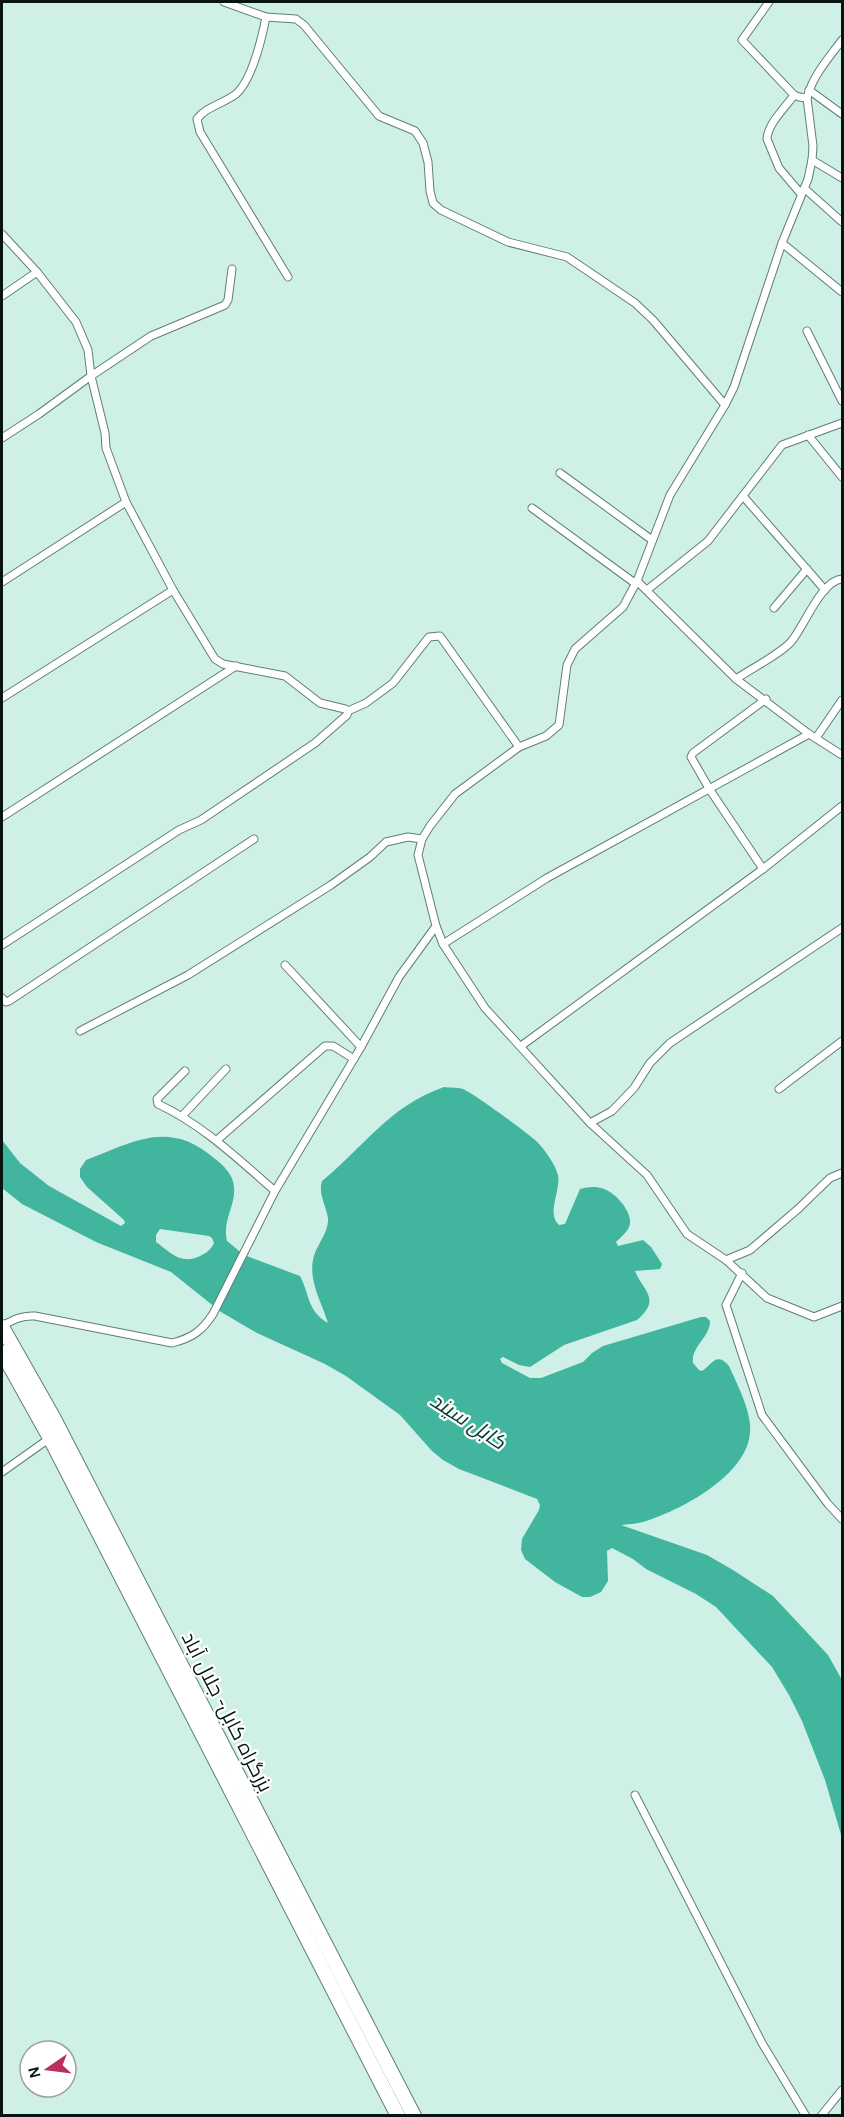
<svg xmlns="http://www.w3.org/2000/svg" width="844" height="2117" viewBox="0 0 844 2117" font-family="Karla,Cairo,sans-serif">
<rect width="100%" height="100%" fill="#cff0e7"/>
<path fill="#41b59d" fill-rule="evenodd" d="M444 1087C450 1088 457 1087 463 1089 470 1091 528 1133 535 1140 544 1148 555 1164 558 1175 561 1191 546 1213 559 1225L565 1224 580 1189C588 1187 596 1186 604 1189 615 1192 635 1214 629 1227 627 1232 620 1238 616 1242L618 1246 643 1240 651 1247 662 1264 660 1269 635 1271C643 1291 662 1299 637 1320L564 1345 530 1367 519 1365 503 1357 500 1359 502 1363 530 1378H541L583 1362 592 1353 603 1346 701 1317H706L710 1321C710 1338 691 1346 693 1363L699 1370 702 1371C712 1365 716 1351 729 1366 737 1384 752 1412 750 1432 748 1475 680 1511 643 1522 635 1524 628 1524 621 1525L707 1555 733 1570 773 1596 828 1655 842 1680V1838L825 1780 802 1721 789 1695 772 1667 716 1607 696 1594 646 1569 633 1559 612 1548 607 1551 608 1581 601 1592 590 1597H582L555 1582 525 1559 521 1550 522 1539 539 1510 540 1505 537 1499 459 1469 443 1460 432 1451 400 1415 346 1376 325 1364 257 1333 221 1312 171 1272 96 1242 22 1204 2 1188V1140L20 1163 49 1186 121 1226 125 1223 124 1220 87 1187 80 1177V1169L86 1160C133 1142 169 1119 214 1158 224 1166 233 1174 234 1187 236 1206 222 1220 227 1241L244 1255 300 1276C310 1295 307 1311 328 1323 322 1303 307 1279 314 1256 318 1243 329 1232 328 1218 326 1205 318 1194 322 1181 365 1146 388 1107 444 1087ZM160 1229 209 1236 212 1238 214 1243C211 1249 207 1253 200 1256 181 1265 171 1253 156 1242V1235Z"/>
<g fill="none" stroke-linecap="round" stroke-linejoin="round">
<g stroke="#607e76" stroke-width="9">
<g id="street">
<path d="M224 2 266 17 296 19 304 25 379 116 415 131 423 143 428 162 430 191 433 203 441 210 508 242 567 257 635 303 653 320 725 405"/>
<path d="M769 2 742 40 794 95 799 97 807 98"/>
<path d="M266 17C262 38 252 80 236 94 223 104 207 106 197 119L200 132 288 277"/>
<path d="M809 90 842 114"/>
<path d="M794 95C786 107 768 123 767 139L779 168 801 194"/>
<path d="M812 160 842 178"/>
<path d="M804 188 842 222"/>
<path d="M2 234 37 272 76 322 88 350 91 376 39 414 2 438"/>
<path d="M782 243 842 292"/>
<path d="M2 296 37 272"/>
<path d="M807 331 842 401"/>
<path d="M808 435 842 477"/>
<path d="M560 473 652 540"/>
<path d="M743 496 825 590"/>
<path d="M532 508 636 584"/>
<path d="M637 581 736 679 809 734 842 755"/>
<path d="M2 582 126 502"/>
<path d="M647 590 708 541 782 445 842 423"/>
<path d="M774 608 807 569"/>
<path d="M736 679C752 668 777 656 790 643 804 628 820 581 842 579"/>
<path d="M2 698 173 590"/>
<path d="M348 711 366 703 393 683 429 637 440 636 519 747"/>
<path d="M816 738 842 700"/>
<path d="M2 817 236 666"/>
<path d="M763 869 710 790 691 757 693 753 766 699"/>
<path d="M436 926 443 944 485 1008 590 1123 647 1175 687 1234 726 1260 767 1298 814 1317 842 1306"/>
<path d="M443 944 547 878 809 734"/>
<path d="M2 945 179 830 201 820 315 743 347 715 348 711 345 709 320 703 285 676 223 664 215 659 173 590 126 502 106 448 105 433 91 376 151 336 225 305 228 300 232 269"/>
<path d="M285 965 361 1047"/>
<path d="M2 998 6 1002 9 1001 254 839"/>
<path d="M80 1031 188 975 331 885 370 857 386 842 408 837 422 839"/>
<path d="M521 1046 763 869 842 806"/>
<path d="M185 1071 157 1099 158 1104C203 1125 238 1159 275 1191"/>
<path d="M779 1089 842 1041"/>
<path d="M183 1115 226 1069"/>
<path d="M590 1123 612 1111 634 1088 650 1063 670 1043 842 928"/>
<path d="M217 1140 325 1046H333L354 1059"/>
<path d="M726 1260 750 1250 798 1209 830 1178 842 1173"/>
<path d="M742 1273 726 1305 762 1415 828 1504 842 1519"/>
<path d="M2 1326C13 1320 22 1315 35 1316L172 1343C192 1338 202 1331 213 1314L275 1191 361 1047 399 977 436 926 418 855 422 839 430 826 455 794 519 747 546 736 559 725 567 665 575 649 623 607 637 581 670 495 725 405 734 387 782 243 808 179 812 160 813 146 807 98C813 75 828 59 842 40"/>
<path d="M2 1472 50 1438"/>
<path d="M635 1795 762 2043 806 2116"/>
<path d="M821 2116 842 2090"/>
</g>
</g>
<g stroke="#607e76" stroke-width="16">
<g id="highway">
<path d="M2 1327 53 1417 414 2116"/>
<path d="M2 1352 50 1438 398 2116"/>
</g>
</g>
<use href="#street" stroke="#fff" stroke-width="7"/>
<use href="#highway" stroke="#fff" stroke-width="14"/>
</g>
<g text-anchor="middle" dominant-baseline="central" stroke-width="4.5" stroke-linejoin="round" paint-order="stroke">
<g font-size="20" fill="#081411" stroke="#fff">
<text transform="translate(227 1712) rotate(63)">بزرگراه کابل- جلال آباد</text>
</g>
<g font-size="21" font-style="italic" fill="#093e34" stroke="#fff">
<text transform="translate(468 1421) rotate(33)">کابل سيند</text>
</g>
</g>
<rect width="844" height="2117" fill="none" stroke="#081411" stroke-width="6"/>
<g transform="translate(48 2069) rotate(256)"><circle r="28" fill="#ffffff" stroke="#9ca1a0" stroke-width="1.5"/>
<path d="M0-4.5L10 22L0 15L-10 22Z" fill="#bc2e5f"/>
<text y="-9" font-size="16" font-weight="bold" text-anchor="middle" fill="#081411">N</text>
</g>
</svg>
